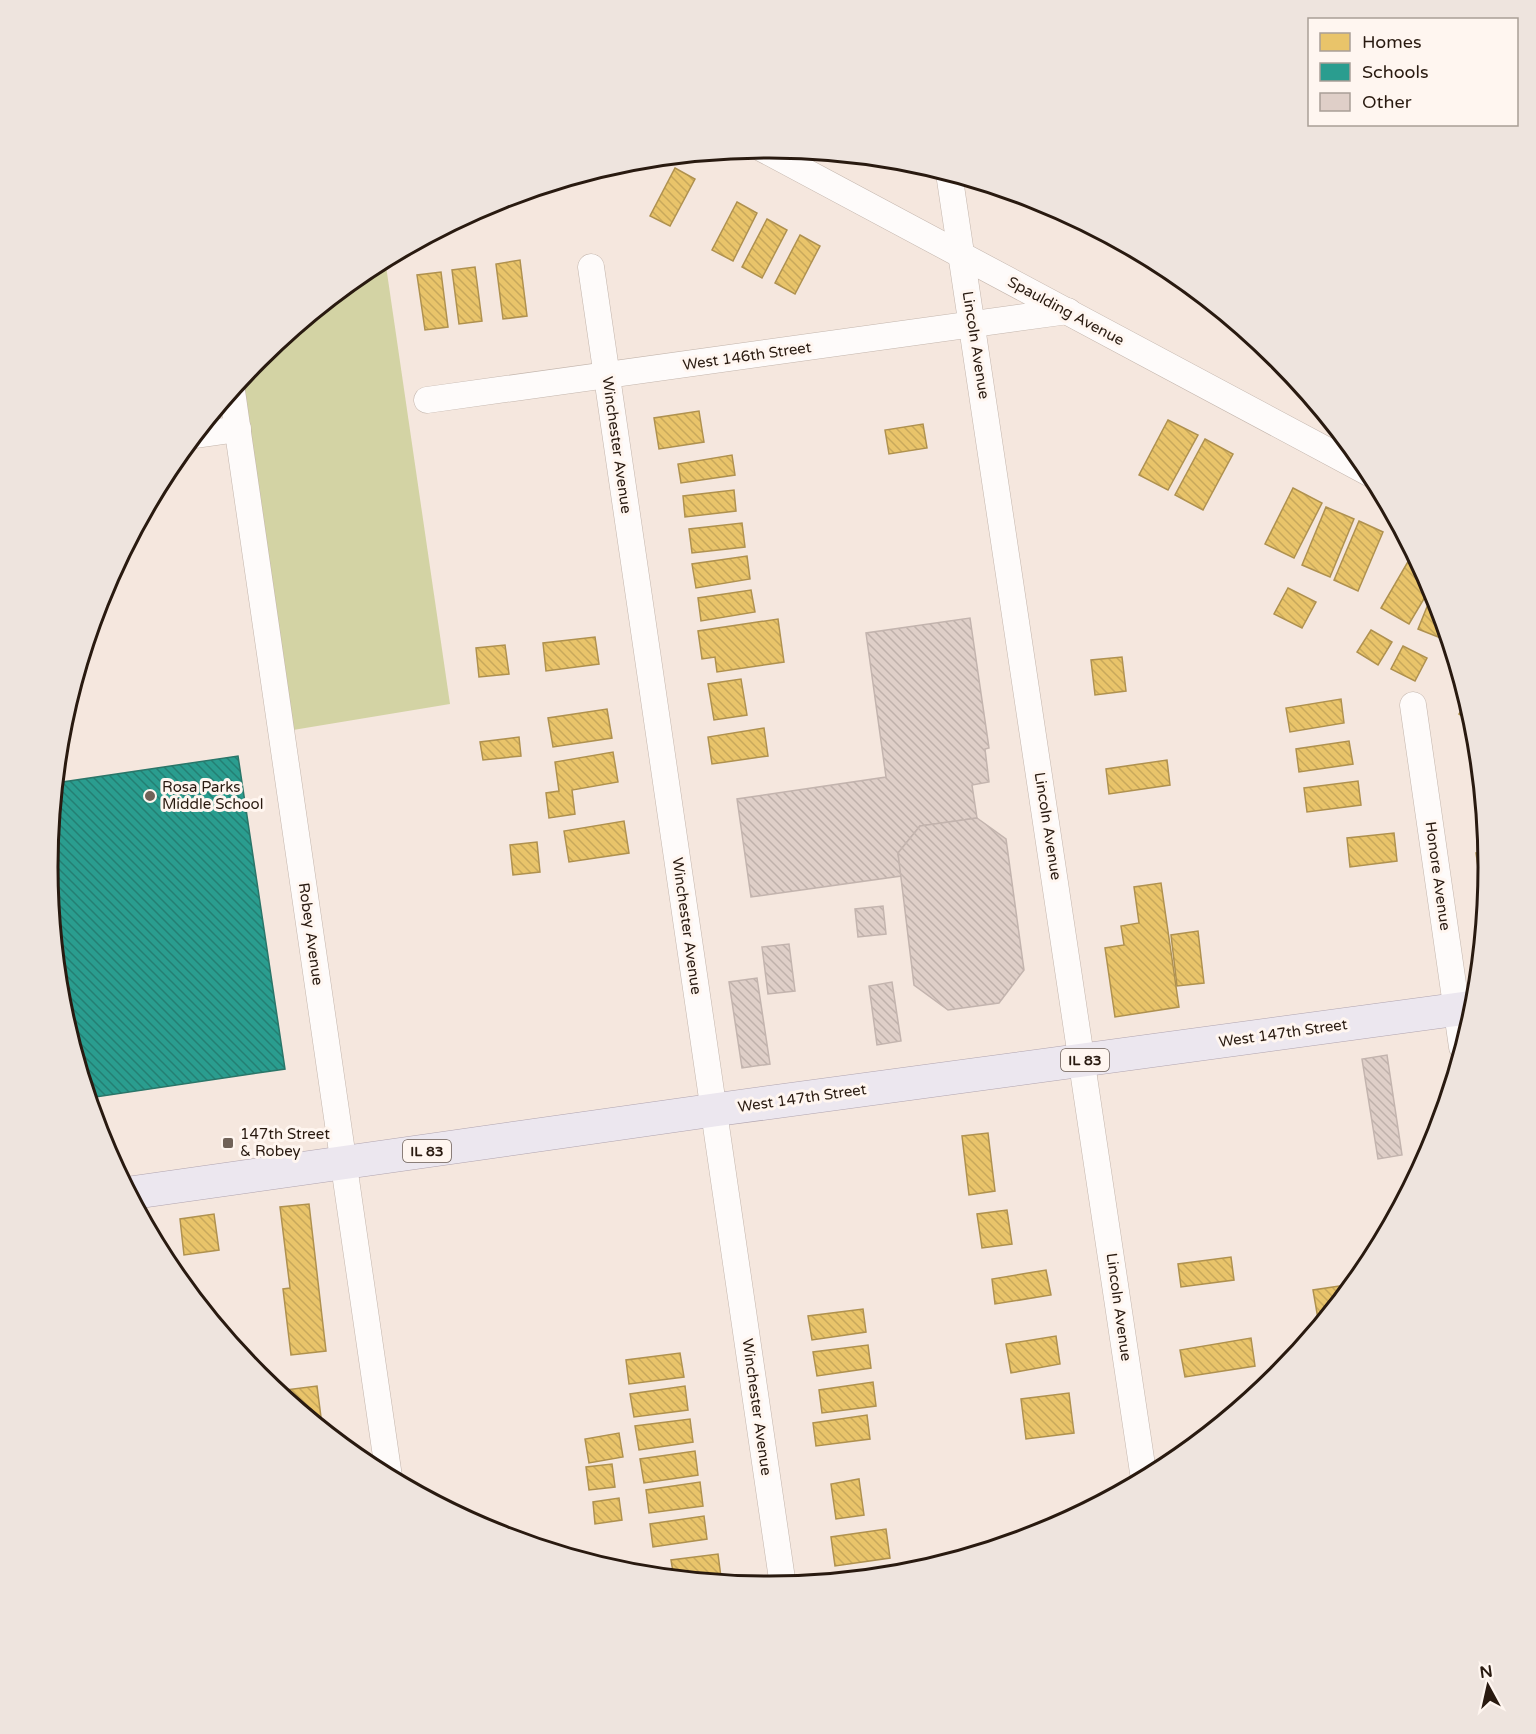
<svg xmlns="http://www.w3.org/2000/svg" width="1536" height="1734" viewBox="0 0 1536 1734" font-family="'Varela Round',sans-serif">
<defs>
<pattern id="homes-back-hatch" width="6" height="6" patternUnits="userSpaceOnUse" patternTransform="scale(1.5)"><rect width="6" height="6" fill="#e9c46a"/><path d="M-1 5l2 2M0 0l6 6M5-1l2 2" fill="none" stroke="#c8a85b"/></pattern>
<pattern id="schools-back-hatch" width="6" height="6" patternUnits="userSpaceOnUse" patternTransform="scale(1.5)"><rect width="6" height="6" fill="#2a9d8f"/><path d="M-1 5l2 2M0 0l6 6M5-1l2 2" fill="none" stroke="#247f73"/></pattern>
<pattern id="building-back-hatch" width="6" height="6" patternUnits="userSpaceOnUse" patternTransform="scale(1.5)"><rect width="6" height="6" fill="#dfcfc8"/><path d="M-1 5l2 2M0 0l6 6M5-1l2 2" fill="none" stroke="#bfb1ab"/></pattern>
</defs>
<rect width="100%" height="100%" fill="#f5e7de"/>
<path fill="#d3d3a4" d="M385 259 450 704 281 732 232 391 259 358 368 268Z"/>
<g fill="url(#homes-back-hatch)" stroke="#af914f" stroke-width="1.5">
<path d="M675 168 695 179 670 226 650 216Z"/>
<path d="M737 202 757 213 733 261 712 250Z"/>
<path d="M767 219 787 230 762 278 742 267Z"/>
<path d="M800 235 820 246 795 294 775 283Z"/>
<path d="M520 260 527 316 503 319 496 264Z"/>
<path d="M475 267 482 321 459 324 452 270Z"/>
<path d="M441 272 448 327 425 330 417 275Z"/>
<path d="M699 411 704 442 659 449 654 418Z"/>
<path d="M1168 420 1198 435 1168 490 1139 475Z"/>
<path d="M923 424 927 448 889 454 885 430Z"/>
<path d="M1205 439 1233 454 1203 510 1175 495Z"/>
<path d="M732 455 735 475 681 483 678 464Z"/>
<path d="M1293 488 1322 503 1294 558 1265 544Z"/>
<path d="M734 490 736 511 685 517 683 496Z"/>
<path d="M1326 507 1354 519 1330 577 1302 565Z"/>
<path d="M1359 521 1383 532 1358 591 1334 580Z"/>
<path d="M742 523 745 547 692 553 689 529Z"/>
<path d="M1413 553 1431 587 1409 624 1381 608Z"/>
<path d="M747 556 750 579 696 588 692 564Z"/>
<path d="M1288 588 1316 602 1302 628 1274 614Z"/>
<path d="M751 590 755 612 701 621 698 598Z"/>
<path d="M1433 592 1448 640V641L1418 629Z"/>
<path d="M778 619 784 662 717 672 715 657 702 659 698 631Z"/>
<path d="M1371 630 1392 642 1378 665 1357 652Z"/>
<path d="M595 637 599 664 546 671 543 643Z"/>
<path d="M505 645 509 674 479 677 476 648Z"/>
<path d="M1403 646 1427 658 1415 681 1391 669Z"/>
<path d="M1122 657 1126 691 1095 695 1091 660Z"/>
<path d="M741 679 747 715 714 720 708 684Z"/>
<path d="M1341 699 1344 723 1290 732 1286 708Z"/>
<path d="M1467 702 1473 724 1459 714Z"/>
<path d="M607 709 612 738 553 747 548 718Z"/>
<path d="M764 728 768 756 712 764 708 737Z"/>
<path d="M519 737 521 756 483 760 480 742Z"/>
<path d="M1349 741 1353 764 1299 772 1296 749Z"/>
<path d="M613 752 618 782 572 790 575 814 549 818 546 793 559 791 555 762Z"/>
<path d="M1167 760 1170 785 1109 794 1106 769Z"/>
<path d="M1358 781 1361 805 1307 812 1304 788Z"/>
<path d="M624 821 629 853 569 862 564 831Z"/>
<path d="M1394 833 1397 861 1350 867 1347 838Z"/>
<path d="M537 842 540 872 513 875 510 845Z"/>
<path d="M1486 852 1488 867 1484 908 1476 853Z"/>
<path d="M1161 883 1179 1007 1115 1017 1105 948 1124 945 1121 926 1139 923 1134 887Z"/>
<path d="M1198 931 1204 983 1177 986 1171 935Z"/>
<path d="M988 1133 995 1191 969 1195 962 1136Z"/>
<path d="M309 1204 326 1351 291 1355 283 1289 290 1288 280 1207Z"/>
<path d="M1007 1210 1012 1244 982 1248 977 1214Z"/>
<path d="M214 1214 219 1250 184 1255 180 1219Z"/>
<path d="M1231 1257 1234 1280 1181 1287 1178 1264Z"/>
<path d="M1046 1270 1051 1295 995 1304 992 1279Z"/>
<path d="M1353 1284 1324 1319H1318L1313 1290Z"/>
<path d="M863 1309 866 1332 812 1340 808 1316Z"/>
<path d="M1056 1336 1060 1364 1011 1373 1006 1344Z"/>
<path d="M1251 1338 1255 1366 1185 1377 1180 1350Z"/>
<path d="M868 1345 871 1368 817 1376 813 1352Z"/>
<path d="M680 1353 684 1377 629 1384 626 1360Z"/>
<path d="M873 1382 876 1406 822 1413 819 1390Z"/>
<path d="M317 1386 321 1417 310 1418 277 1391Z"/>
<path d="M685 1386 688 1410 634 1417 630 1394Z"/>
<path d="M1069 1393 1074 1433 1026 1439 1021 1399Z"/>
<path d="M867 1415 870 1439 816 1446 813 1423Z"/>
<path d="M690 1419 693 1442 639 1450 635 1426Z"/>
<path d="M619 1433 623 1457 589 1463 585 1439Z"/>
<path d="M695 1451 698 1475 644 1483 640 1459Z"/>
<path d="M612 1464 615 1487 589 1490 586 1467Z"/>
<path d="M859 1479 864 1515 836 1519 831 1484Z"/>
<path d="M700 1482 703 1506 649 1513 646 1490Z"/>
<path d="M619 1498 622 1520 595 1524 593 1502Z"/>
<path d="M704 1516 707 1539 653 1547 650 1524Z"/>
<path d="M886 1529 890 1558 835 1566 831 1537Z"/>
<path d="M718 1554 721 1577 696 1580 674 1578 671 1560Z"/>
<path d="M892 1571V1575L837 1580V1579Z"/>
</g>
<path fill="url(#schools-back-hatch)" stroke="#2a7669" stroke-width="1.5" d="M238 756 285 1069 89 1098 62 1007 48 867 56 783Z"/>
<g fill="url(#building-back-hatch)" stroke="#c3b4ae" stroke-width="1.5">
<path d="M970 618 989 748 985 749 989 782 972 785 977 818 920 826 898 853 901 876 751 897 737 799 886 777 866 633Z"/>
<path d="M977 818 1006 839 1024 970 999 1003 948 1010 914 985 898 853 920 826Z"/>
<path d="M883 906 886 934 858 937 855 909Z"/>
<path d="M789 944 795 991 768 994 762 947Z"/>
<path d="M757 978 770 1064 742 1068 729 982Z"/>
<path d="M892 982 901 1041 877 1045 869 986Z"/>
<path d="M1387 1055 1402 1155 1378 1159 1362 1059Z"/>
</g>
<g fill="none" stroke-linecap="round" stroke-linejoin="round">
<g stroke="#c3b5ac" stroke-width="27">
<g id="minor">
<path d="M761 148 1371 474"/>
<path d="M949 173 1144 1479"/>
<path d="M591 267 783 1586"/>
<path d="M232 391 389 1477"/>
<path d="M427 400 1068 311"/>
<path d="M196 435 238 429"/>
<path d="M1413 705 1462 1047"/>
</g>
</g>
<g stroke="#b0a4af" stroke-width="34">
<path id="primary" d="M130 1193 714 1110 1474 1007"/>
</g>
<use href="#minor" stroke="#fefbfa" stroke-width="26"/>
<use href="#primary" stroke="#ece7ef" stroke-width="33"/>
</g>
<g fill="#706258" stroke="#fff6f0" stroke-width="2">
<circle cx="150" cy="796" r="6"/>
<rect x="222" y="1137" width="12" height="12" rx="3"/>
</g>
<g text-anchor="middle" dominant-baseline="central" stroke-width="6" stroke-linejoin="round" paint-order="stroke">
<g fill="#fff6f0" stroke="#695c53" stroke-width="1.5">
<rect x="1061" y="1049" width="48" height="22" rx="4.5"/>
<rect x="403" y="1140" width="48" height="22" rx="4.5"/>
</g>
<g font-size="14" font-weight="bold" fill="#291a10">
<text x="1085" y="1060">IL 83</text>
<text x="427" y="1151">IL 83</text>
</g>
<g font-size="15" fill="#291a10" stroke="#fff6f0">
<text transform="translate(1066 311) rotate(28)">Spaulding Avenue</text>
<text transform="translate(976 345) rotate(81)">Lincoln Avenue</text>
<text transform="translate(747 356) rotate(-8)">West 146th Street</text>
<text transform="translate(617 445) rotate(82)">Winchester Avenue</text>
<text transform="translate(1048 826) rotate(81)">Lincoln Avenue</text>
<text transform="translate(1438 876) rotate(82)">Honore Avenue</text>
<text transform="translate(687 926) rotate(82)">Winchester Avenue</text>
<text transform="translate(311 934) rotate(82)">Robey Avenue</text>
<text transform="translate(1283 1033) rotate(-8)">West 147th Street</text>
<text transform="translate(802 1098) rotate(-8)">West 147th Street</text>
<text transform="translate(1119 1307) rotate(82)">Lincoln Avenue</text>
<text transform="translate(757 1407) rotate(82)">Winchester Avenue</text>
</g>
<g font-size="15" fill="#291a10" stroke="#fff6f0" text-anchor="start">
<text x="162" y="787">Rosa Parks<tspan x="162" dy="17">Middle School</tspan></text>
<text x="240" y="1134">147th Street<tspan x="240" dy="17">&amp; Robey</tspan></text>
</g>
</g>
<path d="M0 0H1536V1734H0ZM767 158H769A709 709 0 0 1 1478 867V867A709 709 0 0 1 769 1576H767A709 709 0 0 1 58 867V867A709 709 0 0 1 767 158Z" fill="#eee4de" fill-rule="evenodd"/>
<path fill="none" stroke="#291a10" stroke-width="3" d="M767 158H769A709 709 0 0 1 1478 867V867A709 709 0 0 1 769 1576H767A709 709 0 0 1 58 867V867A709 709 0 0 1 767 158Z"/>
<rect x="1308" y="18" width="210" height="108" fill="#fff6f0" stroke="#a99e96" stroke-width="1.5"/>
<rect x="1320" y="33" width="30" height="18" fill="#e9c46a" stroke="#a99e96" stroke-width="1.5"/>
<text x="1362" y="48" font-size="18" fill="#291a10">Homes</text>
<rect x="1320" y="63" width="30" height="18" fill="#2a9d8f" stroke="#a99e96" stroke-width="1.5"/>
<text x="1362" y="78" font-size="18" fill="#291a10">Schools</text>
<rect x="1320" y="93" width="30" height="18" fill="#dfcfc8" stroke="#a99e96" stroke-width="1.5"/>
<text x="1362" y="108" font-size="18" fill="#291a10">Other</text>
<g transform="translate(1488 1686) rotate(352)" stroke="#fff6f0" stroke-width="4.5" paint-order="stroke">
<path d="M0-4.5L10 22L0 15L-10 22Z" fill="#291a10"/>
<text y="-9" font-size="16" font-weight="bold" text-anchor="middle" fill="#291a10">N</text>
</g>
</svg>
